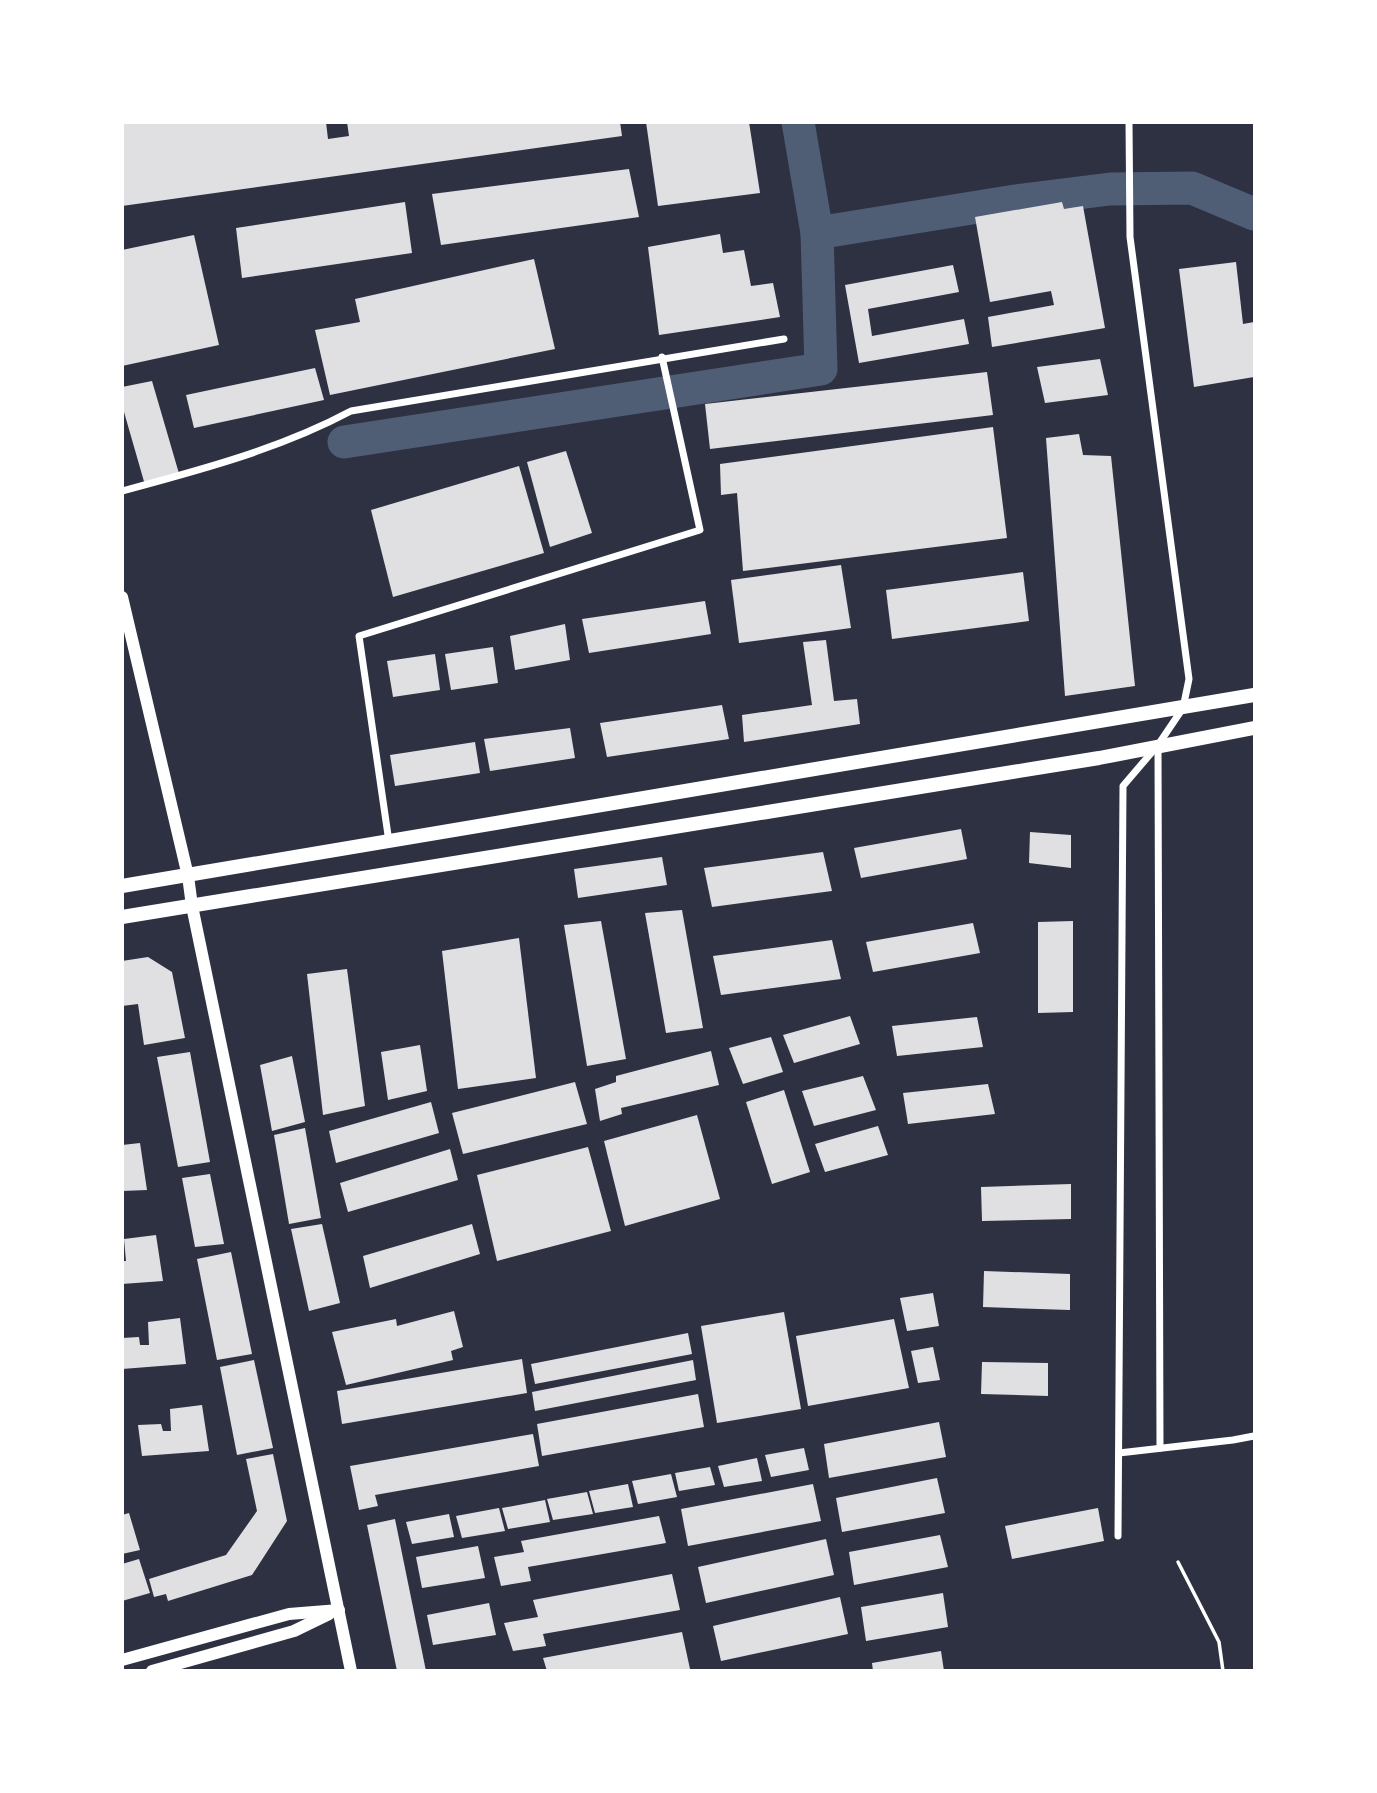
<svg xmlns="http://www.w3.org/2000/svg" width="1377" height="1793" viewBox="0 0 1377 1793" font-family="Jost,sans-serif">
<rect width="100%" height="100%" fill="#2d3142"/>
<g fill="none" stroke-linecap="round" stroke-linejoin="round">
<g stroke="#4f5d75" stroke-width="33">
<path d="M798 122 817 233 1015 201 1110 189 1192 188 1254 214"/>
<path d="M344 442 821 369 817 233"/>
</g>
</g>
<g fill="#e0e0e3">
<path d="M122 122H326L328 139 349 136 347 122H620L622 136 122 206Z"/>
<path d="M646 122H749L760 193 658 206Z"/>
<path d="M629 169 639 217 441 245 432 194Z"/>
<path d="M405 202 412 253 242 278 236 228Z"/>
<path d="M1062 202 1064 209 1083 206 1105 328 992 347 988 317 1054 305 1051 291 990 302 975 217Z"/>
<path d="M720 234 723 253 744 250 751 286 773 283 780 317 659 335 648 247Z"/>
<path d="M194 235 219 345 122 366V250Z"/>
<path d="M534 259 555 349 330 395 315 330 360 322 355 299Z"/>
<path d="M1236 262 1243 324 1254 322V377L1194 387 1179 269Z"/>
<path d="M953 265 959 292 868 309 872 336 964 319 969 344 859 363 845 285Z"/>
<path d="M1100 359 1108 395 1045 403 1037 367Z"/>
<path d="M315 368 324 400 194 428 186 395Z"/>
<path d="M987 372 993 415 710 449 705 404Z"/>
<path d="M152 381 180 477 145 485 122 405V387Z"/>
<path d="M993 427 1007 538 743 571 737 493 721 495 720 464Z"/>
<path d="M1079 434 1083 455 1111 456 1135 686 1065 696 1046 438Z"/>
<path d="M566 451 592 533 550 547 527 462Z"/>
<path d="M519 466 544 553 393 597 371 510Z"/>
<path d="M841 565 851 628 739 643 731 580Z"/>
<path d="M1023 572 1029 621 892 639 886 590Z"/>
<path d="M705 601 711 634 589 653 582 619Z"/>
<path d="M565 624 570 660 515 670 510 636Z"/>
<path d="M826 640 834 701 857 699 860 724 744 742 742 715 812 705 803 642Z"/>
<path d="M493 647 498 683 451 690 445 654Z"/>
<path d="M435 654 440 690 393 697 387 661Z"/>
<path d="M722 705 729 739 607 757 600 723Z"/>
<path d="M570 728 575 758 490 771 484 739Z"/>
<path d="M475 742 480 773 395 786 390 755Z"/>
<path d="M961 829 967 859 861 878 854 848Z"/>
<path d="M1030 832 1071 835V868L1029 863Z"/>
<path d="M823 852 832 891 712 907 704 868Z"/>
<path d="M662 857 667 885 578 898 574 869Z"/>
<path d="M682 910 703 1028 666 1033 645 913Z"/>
<path d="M601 921 626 1059 587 1066 564 925Z"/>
<path d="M1073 921V1012L1038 1013V922Z"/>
<path d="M973 923 980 953 873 972 866 942Z"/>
<path d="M519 938 536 1078 458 1089 442 951Z"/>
<path d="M832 940 841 979 721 995 713 956Z"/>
<path d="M148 957 172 972 185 1038 144 1045 138 1004 122 1006V961Z"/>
<path d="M347 969 365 1106 323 1115 307 974Z"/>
<path d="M850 1016 860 1044 794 1063 783 1035Z"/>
<path d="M977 1017 983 1047 897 1056 892 1026Z"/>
<path d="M771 1037 783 1072 743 1084 729 1048Z"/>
<path d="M420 1045 427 1091 388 1100 381 1052Z"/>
<path d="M711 1051 719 1085 621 1108 622 1114 600 1121 595 1089 616 1082V1076Z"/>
<path d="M190 1052 210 1162 178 1167 157 1057Z"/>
<path d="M292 1056 305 1122 272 1131 260 1065Z"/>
<path d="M863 1076 876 1110 814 1126 802 1091Z"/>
<path d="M575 1082 587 1124 463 1154 452 1113Z"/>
<path d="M988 1084 995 1114 908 1124 903 1093Z"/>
<path d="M784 1090 810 1172 772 1184 746 1102Z"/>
<path d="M431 1102 439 1133 336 1163 329 1131Z"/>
<path d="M697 1115 720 1199 625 1226 604 1141Z"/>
<path d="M878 1126 888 1155 825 1172 815 1144Z"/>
<path d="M305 1128 321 1218 289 1224 274 1135Z"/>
<path d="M140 1143 147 1190 122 1191V1145Z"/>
<path d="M588 1147 611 1231 497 1261 477 1175Z"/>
<path d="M450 1149 458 1180 348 1212 340 1183Z"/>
<path d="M210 1174 224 1244 195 1247 182 1178Z"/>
<path d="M1071 1184V1219L982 1221 981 1187Z"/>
<path d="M322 1224 340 1303 309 1311 291 1229Z"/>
<path d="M472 1224 480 1254 370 1288 363 1256Z"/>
<path d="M156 1235 163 1281 122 1284V1261H126L124 1239Z"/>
<path d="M231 1252 252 1354 217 1360 197 1259Z"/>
<path d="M984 1271 1070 1274V1310L983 1307Z"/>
<path d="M933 1293 939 1326 907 1331 900 1298Z"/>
<path d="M454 1311 463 1347 451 1351 453 1360 346 1385 332 1332 396 1319 397 1326Z"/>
<path d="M784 1312 801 1409 717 1423 701 1326Z"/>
<path d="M180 1318 186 1364 122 1369V1338L139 1337 140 1345H149L148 1322Z"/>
<path d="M894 1319 909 1388 808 1406 796 1336Z"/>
<path d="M688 1333 692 1354 535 1384 531 1364Z"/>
<path d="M933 1347 940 1380 918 1383 911 1351Z"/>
<path d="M522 1359 527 1393 342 1424 337 1391Z"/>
<path d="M254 1360 273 1448 237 1455 220 1367Z"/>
<path d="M693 1360 696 1380 535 1411 532 1392Z"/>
<path d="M982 1362 1048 1363V1396L981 1394Z"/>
<path d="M698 1394 704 1427 542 1456 537 1424Z"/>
<path d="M202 1405 209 1451 142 1456 138 1425 161 1424 163 1431H171L170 1409Z"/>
<path d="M939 1422 946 1457 829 1478 824 1444Z"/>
<path d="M533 1434 539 1466 375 1495 378 1506 359 1510 350 1466Z"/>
<path d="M804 1448 809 1470 771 1477 765 1455Z"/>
<path d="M273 1454 287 1521 252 1575 168 1601 166 1594 154 1597 149 1579 226 1555 257 1511 246 1459Z"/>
<path d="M757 1458 762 1481 724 1487 718 1466Z"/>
<path d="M710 1467 715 1485 679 1491 675 1473Z"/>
<path d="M671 1474 677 1497 638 1504 632 1481Z"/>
<path d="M937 1478 945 1513 842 1532 836 1498Z"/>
<path d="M628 1484 633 1507 595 1513 589 1491Z"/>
<path d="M813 1484 821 1521 688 1546 681 1509Z"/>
<path d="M587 1492 593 1514 553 1520 547 1499Z"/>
<path d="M545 1500 550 1522 508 1529 502 1508Z"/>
<path d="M499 1508 505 1531 462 1538 456 1516Z"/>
<path d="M1098 1508 1104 1541 1012 1559 1005 1526Z"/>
<path d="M129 1513 140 1550 122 1554V1515Z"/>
<path d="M449 1514 454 1537 412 1544 406 1522Z"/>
<path d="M659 1516 666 1543 528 1567 531 1581 501 1586 494 1557 524 1552 521 1541Z"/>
<path d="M395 1519 426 1671H397L367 1525Z"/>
<path d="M940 1535 948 1567 854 1585 849 1552Z"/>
<path d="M826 1539 834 1575 706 1603 698 1567Z"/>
<path d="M478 1546 485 1578 422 1588 416 1557Z"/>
<path d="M139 1559 150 1593 122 1601V1564Z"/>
<path d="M672 1574 680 1610 543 1634 546 1646 513 1651 504 1623 538 1617 533 1600Z"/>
<path d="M943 1593 948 1627 866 1641 861 1607Z"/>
<path d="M840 1597 848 1634 721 1661 713 1626Z"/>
<path d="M489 1603 496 1635 433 1645 427 1615Z"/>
<path d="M682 1632 690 1669 547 1671 543 1658Z"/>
<path d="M941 1651 944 1671H873L872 1663Z"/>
</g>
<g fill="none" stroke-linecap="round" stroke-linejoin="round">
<path stroke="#fff" stroke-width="3.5" d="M1178 1562 1219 1642 1223 1671"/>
<g stroke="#fff" stroke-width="7">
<path d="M122 491C200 470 280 449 351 411L784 339"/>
<path d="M1158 745 1160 1448"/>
<path d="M389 842 359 636 700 530 662 357"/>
<path d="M1119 1453 1233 1440 1254 1436"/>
<path d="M1118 1536 1123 786 1158 745 1183 708 1189 679 1130 237 1129 122"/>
</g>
<g stroke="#fff" stroke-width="12">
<path d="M122 597 188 876 192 906 351 1671"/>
<path d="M122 1660 289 1614 339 1610"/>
<path d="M152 1671 294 1631 329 1614"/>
</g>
<g stroke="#fff" stroke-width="14">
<path d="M122 886 1254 695"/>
<path d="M122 917 1099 758 1254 728"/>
</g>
</g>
<rect width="1377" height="1793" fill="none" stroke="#ffffff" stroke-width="248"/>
</svg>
